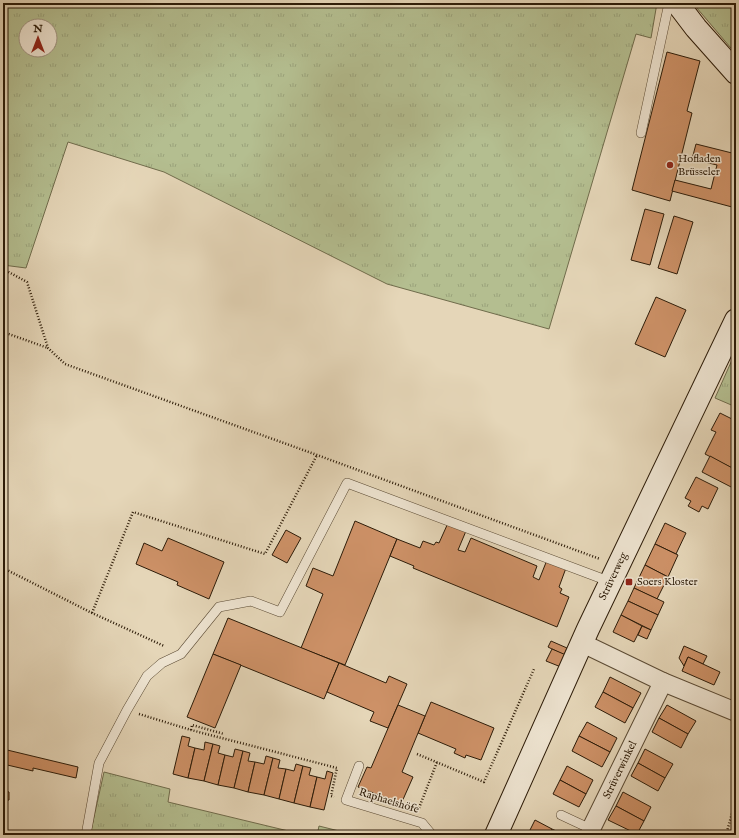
<svg xmlns="http://www.w3.org/2000/svg" width="739" height="838" viewBox="0 0 739 838" font-family="'IM FELL English',serif">
<defs>
<pattern id="grass-tufts" width="24" height="20" patternUnits="userSpaceOnUse"><rect width="24" height="20" fill="#b4be90"/><path d="M3 7l-1-3M5 7V3M7 7l1-3M15 17l-1-3M17 17v-4M19 17l1-3" fill="none" stroke="#9ba37b"/></pattern>
</defs>
<rect width="100%" height="100%" fill="#e5d6b8"/>
<filter id="stains"><feTurbulence type="fractalNoise" baseFrequency=".005" numOctaves="4"/><feColorMatrix values="0 0 0 0 .2 0 0 0 0 .09 0 0 0 0 .02 0 0 0 .5 -.17"/></filter>
<radialGradient id="worn" r=".72"><stop offset=".6" stop-color="#630" stop-opacity="0"/><stop offset="1" stop-color="#630" stop-opacity=".3"/></radialGradient>
<g fill="url(#grass-tufts)" stroke="#706c4c" fill-rule="evenodd">
<path d="M3 3H657L651 38 636 34 549 329 387 284 164 172 68 142 26 268 3 265ZM26 26H50V50H26Z"/>
<path d="M693 3H736V54L696 7Z"/>
<path d="M736 351V407L715 398Z"/>
<path d="M104 772 170 789 168 802 305 835H90Z"/>
<path d="M319 826 355 835H317Z"/>
</g>
<g fill="#cd9167" stroke="#2c1b08">
<path d="M667 52 700 61 687 111 692 113 670 201 632 190Z"/>
<path d="M696 144 736 154V190L732 207 672 191 675 180 711 189 717 165 692 159Z"/>
<path d="M645 209 664 214 650 265 631 260Z"/>
<path d="M674 216 693 222 677 274 658 268Z"/>
<path d="M656 297 686 310 665 357 635 344Z"/>
<path d="M720 413 736 421V470L705 454 716 432 711 430Z"/>
<path d="M710 456 736 470 735 489 702 472Z"/>
<path d="M696 477 718 488 708 509 702 506 699 512 688 506 691 501 685 498Z"/>
<path d="M355 521 397 539 345 665 301 648 323 594 306 586 313 568 333 576Z"/>
<path d="M448 523 466 531 458 550 465 552 471 538 537 566 533 577 539 580 547 560 566 568 559 587 562 589 560 593 569 597 557 627 413 568 414 566 390 556 397 539 420 548 423 541 434 545 436 542 439 543Z"/>
<path d="M665 523 686 533 676 554 655 544Z"/>
<path d="M286 530 301 538 287 563 272 555Z"/>
<path d="M168 538 224 562 209 599 177 585 178 582 136 564 144 543 162 551Z"/>
<path d="M655 544 678 555 668 577 645 565Z"/>
<path d="M645 565 668 577 657 599 634 588Z"/>
<path d="M634 588 664 602 658 615 628 601Z"/>
<path d="M628 601 658 615 651 630 621 615Z"/>
<path d="M621 615 642 626 634 642 613 632Z"/>
<path d="M228 618 339 663 324 699 213 654Z"/>
<path d="M642 626 651 630 647 639 638 635Z"/>
<path d="M551 641 567 648 564 655 548 647Z"/>
<path d="M684 646 707 656 703 664 688 657 684 666 679 658Z"/>
<path d="M552 649 566 655 561 667 546 661Z"/>
<path d="M213 654 241 665 215 728 187 717Z"/>
<path d="M688 657 720 672 714 685 682 671Z"/>
<path d="M339 663 386 683 389 676 407 684 388 728 370 721 374 712 327 692Z"/>
<path d="M610 677 641 693 633 708 603 692Z"/>
<path d="M603 692 633 708 625 723 595 707Z"/>
<path d="M431 702 494 728 481 760 466 755 465 758 454 753 456 749 418 733Z"/>
<path d="M398 705 425 716 402 772 413 777 401 804 358 787 367 767 371 768Z"/>
<path d="M667 705 696 721 688 734 659 718Z"/>
<path d="M659 718 688 734 681 748 652 732Z"/>
<path d="M587 722 617 738 610 752 579 736Z"/>
<path d="M182 736 190 738 188 746 195 748 188 778 173 774Z"/>
<path d="M579 736 610 752 602 767 572 751Z"/>
<path d="M205 742 213 744 204 781 188 778 195 748 204 750Z"/>
<path d="M213 744 220 746 218 753 225 755 218 785 204 781Z"/>
<path d="M3 749 78 767 76 778 33 768V771L3 764Z"/>
<path d="M235 749 243 751 234 788 218 785 225 755 233 757Z"/>
<path d="M645 749 673 764 665 778 638 763Z"/>
<path d="M243 751 250 753 248 761 255 762 248 792 234 788Z"/>
<path d="M266 756 273 758 264 795 248 792 255 762 264 764Z"/>
<path d="M273 758 280 760 278 768 286 769 279 799 264 795Z"/>
<path d="M638 763 665 778 658 791 631 776Z"/>
<path d="M296 764 303 766 294 803 279 799 286 769 294 771Z"/>
<path d="M303 766 311 768 309 775 317 777 310 807 294 803Z"/>
<path d="M567 766 593 780 586 794 560 780Z"/>
<path d="M327 771 333 773 324 810 310 807 317 777 325 779Z"/>
<path d="M560 780 586 794 579 807 553 794Z"/>
<path d="M3 790 9 792V800L3 801Z"/>
<path d="M623 792 651 807 644 821 616 806Z"/>
<path d="M616 806 644 821 637 834 608 820Z"/>
<path d="M535 820 552 829 549 835H533L529 832Z"/>
<path d="M552 829 565 835H549Z"/>
</g>
<g fill="none" stroke-linecap="round" stroke-linejoin="round">
<g stroke="#5a4a34" stroke-width="10">
<g id="lane">
<path d="M641 133 669 3"/>
<path d="M359 766 346 800 422 823 432 835"/>
<path d="M561 815 591 829"/>
<path d="M86 835 99 763 127 710 147 676 162 663 181 654 219 607 251 601 280 612 347 483 611 582"/>
</g>
</g>
<g stroke="#5a4a34" stroke-width="20">
<g id="street">
<path d="M582 643 663 682 591 829"/>
<path d="M663 682 736 712"/>
</g>
</g>
<g stroke="#2c1b08" stroke-width="24">
<g id="secondary">
<path d="M677 3 696 28 736 73"/>
<path id="s1" d="M496 835 588 629 736 320"/>
</g>
</g>
<g stroke="#2c1b08" stroke-width="2.5" stroke-dasharray="1 2" stroke-linecap="butt">
<path d="M3 269 27 282 48 348 65 364 317 455 600 559"/>
<path d="M3 332 48 348"/>
<path d="M3 568 92 613 164 646"/>
<path d="M92 613 133 512 265 554 317 455"/>
<path d="M139 714 191 730 337 768 331 796 334 797"/>
<path d="M191 730 192 725 224 734"/>
<path d="M417 754 484 782 534 669"/>
<path d="M419 808 437 762"/>
<path d="M726 835 736 799"/>
</g>
<use href="#lane" stroke="#eee4d1" stroke-width="9"/>
<use href="#street" stroke="#eee4d1" stroke-width="18"/>
<use href="#secondary" stroke="#eee4d1" stroke-width="22"/>
</g>
<g fill="#8f2418" stroke="#eee4d1" stroke-width="1.5">
<circle cx="670" cy="165" r="4"/>
<rect x="625" y="578" width="8" height="8" rx="2"/>
</g>
<g text-anchor="middle" dominant-baseline="central" stroke-width="3" stroke-linejoin="round" paint-order="stroke">
<g font-size="11" fill="#2c1b08" stroke="#eee4d1" text-anchor="start">
<text x="678" y="159">Hofladen<tspan x="678" dy="13">Brüsseler</tspan></text>
<text x="637" y="582">Soers Kloster</text>
</g>
<g font-size="11" fill="#2c1b08" stroke="#eee4d1">
<text stroke="none"><textPath href="#s1" startOffset="284">Strüverweg</textPath></text>
<text transform="translate(620 770) rotate(-64)">Strüverwinkel</text>
<text transform="translate(389 801) rotate(17)">Raphaelshöfe</text>
</g>
</g>
<rect width="739" height="838" fill="none" stroke="#e5d6b8" stroke-width="16"/>
<rect x="4" y="4" width="731" height="830" fill="none" stroke="#2c1b08" stroke-width="2"/>
<rect x="8" y="8" width="723" height="822" fill="none" stroke="#2c1b08"/>
<g transform="translate(38 38)"><circle r="19" fill="#eee4d1" stroke="#a09481"/>
<path d="M0-3L7 15L0 10L-7 15Z" fill="#8f2418"/>
<text y="-6" font-size="11" font-weight="bold" text-anchor="middle" fill="#2c1b08">N</text>
</g>
<rect width="100%" height="100%" filter="url(#stains)"/>
<rect width="100%" height="100%" fill="url(#worn)"/>
</svg>
